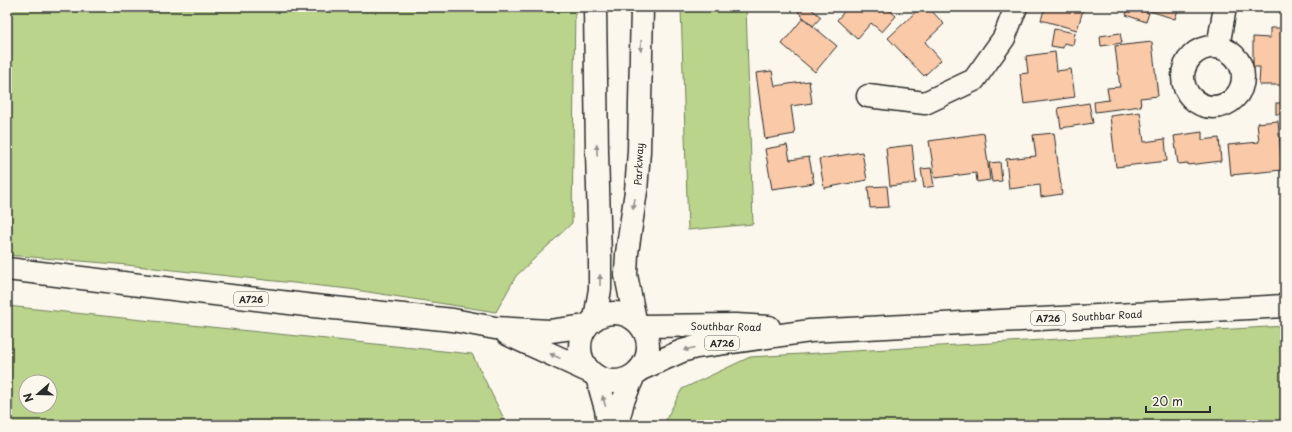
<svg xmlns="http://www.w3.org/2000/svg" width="1292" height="432" viewBox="0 0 1292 432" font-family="'Playpen Sans',sans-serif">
<rect width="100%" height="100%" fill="#fbf7ec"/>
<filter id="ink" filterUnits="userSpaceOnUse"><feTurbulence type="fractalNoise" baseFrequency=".025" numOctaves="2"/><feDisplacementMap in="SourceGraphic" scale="8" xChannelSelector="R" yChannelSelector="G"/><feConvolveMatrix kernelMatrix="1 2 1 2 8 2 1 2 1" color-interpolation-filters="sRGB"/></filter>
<g filter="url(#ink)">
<g fill="#bad48c" stroke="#72805c" fill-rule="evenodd">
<path d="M7 7 198 8 200 7H575L572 223 516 276 496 312 349 289 117 264 7 255Z"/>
<path d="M681 7H746L753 224 688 230Z"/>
<path d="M7 306 472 354 507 425H7ZM26 382H50V406H26Z"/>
<path d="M1285 326V425H663L682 389 750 357Z"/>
</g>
<g fill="#f9c9a8" stroke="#2b2b2b">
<path d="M802 7H809L821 17 813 26 798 12Z"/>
<path d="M848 7H886L896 16 882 32 871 23 857 39 837 20Z"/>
<path d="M921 7H928L944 24 925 42 941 60 924 76 888 38Z"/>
<path d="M1045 7H1084L1077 30 1041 20Z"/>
<path d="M1129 7H1135L1149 13 1146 22 1126 15Z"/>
<path d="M1148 7H1179L1175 19 1147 10Z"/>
<path d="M803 18 837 46 815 72 782 44Z"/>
<path d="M1270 28H1284L1285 85H1259L1260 67H1253V37L1270 38Z"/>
<path d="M1054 29 1075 33 1073 45 1064 43 1063 48 1051 46Z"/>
<path d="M1120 33 1122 43 1101 46 1100 36Z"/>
<path d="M1152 42 1158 96 1140 98 1141 106 1095 112 1094 102 1109 100 1107 88 1120 87 1115 46Z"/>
<path d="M1055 52 1057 71 1071 69 1075 97 1024 104 1020 74 1028 73 1026 56Z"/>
<path d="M772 71 775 86 809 81 812 103 791 106 795 134 765 139 756 73Z"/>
<path d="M1089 103 1093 123 1061 128 1058 108Z"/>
<rect x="1276" y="103" width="9" height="11"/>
<path d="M1140 112 1144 142 1165 139 1167 161 1116 167 1110 116Z"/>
<path d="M1278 121 1282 170 1231 175 1228 145 1259 142 1257 123Z"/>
<path d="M1202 132V140L1219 138 1221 161 1188 165V163L1178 164 1174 136Z"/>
<path d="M984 133 990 180 977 182 976 173 935 178 929 141Z"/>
<path d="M1054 133 1062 194 1041 197 1040 185 1009 189 1006 159 1036 156 1033 135Z"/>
<path d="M787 145 790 160 809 157 814 183 772 189 765 149Z"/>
<path d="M912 145 916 183 890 186 886 148Z"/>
<path d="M862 152 867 180 824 188 819 159Z"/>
<path d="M1000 162 1002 181 992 182 989 163Z"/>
<path d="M931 168 934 186 924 188 921 169Z"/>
<path d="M887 186 889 207 870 208 868 187Z"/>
</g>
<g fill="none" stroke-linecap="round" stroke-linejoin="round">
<g stroke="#2b2b2b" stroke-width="25">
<g id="minor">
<circle cx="1213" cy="77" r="30"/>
<path d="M1218 47 1225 7"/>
<path d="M868 96 925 103 974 80 1004 38 1016 7"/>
<path d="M595 319 600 289V258L597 152 595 7"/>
<path d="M635 320 626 275 627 253 636 191 639 151 642 7"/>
<path d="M597 377 606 409 608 425"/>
<path d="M617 425 623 401 634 375"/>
</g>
</g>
<g stroke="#2b2b2b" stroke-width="25">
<g id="major">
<path d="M7 269 314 306 453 320 495 328 550 331 587 326"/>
<circle cx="614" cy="347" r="34"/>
<path d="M641 326 736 325 769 327"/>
<path d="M507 334 590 372"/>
<path d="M639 370 682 351 696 347 810 331 1285 306"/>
</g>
</g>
<use href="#minor" stroke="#fbf7ec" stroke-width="22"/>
<use href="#major" stroke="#fbf7ec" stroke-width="22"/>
</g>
<defs><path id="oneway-solid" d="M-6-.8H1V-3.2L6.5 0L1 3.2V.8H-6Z"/></defs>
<g fill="#93918c">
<use href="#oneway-solid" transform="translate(641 46) rotate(91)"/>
<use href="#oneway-solid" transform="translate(597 150) rotate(-91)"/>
<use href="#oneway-solid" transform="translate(634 204) rotate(99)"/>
<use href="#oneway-solid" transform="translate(600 280) rotate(-90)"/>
<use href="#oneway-solid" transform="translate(689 349) rotate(165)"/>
<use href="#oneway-solid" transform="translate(555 356) rotate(-156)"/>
<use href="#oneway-solid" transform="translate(604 401) rotate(-106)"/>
</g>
</g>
<g text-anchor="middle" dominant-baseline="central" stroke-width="3.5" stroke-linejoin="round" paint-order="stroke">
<g fill="#fbf7ec" stroke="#696865" stroke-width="1">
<rect x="234" y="292" width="34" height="14" rx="3"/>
<rect x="1031" y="311" width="34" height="14" rx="3"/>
<rect x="705" y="336" width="34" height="14" rx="3"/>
</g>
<g font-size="9" font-weight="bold" fill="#2b2b2b">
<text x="251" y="299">A726</text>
<text x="1048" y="318">A726</text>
<text x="722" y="343">A726</text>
</g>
<g font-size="10" fill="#2b2b2b" stroke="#fbf7ec">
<text transform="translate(638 164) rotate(-87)">Parkway</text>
<text transform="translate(1107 315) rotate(-3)">Southbar Road</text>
<text transform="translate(726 326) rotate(1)">Southbar Road</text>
</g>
</g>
<rect width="1292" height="432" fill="none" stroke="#fbf7ec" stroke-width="24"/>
<rect x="12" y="12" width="1268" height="408" fill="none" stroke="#2b2b2b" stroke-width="1.5" filter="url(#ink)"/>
<g transform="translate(38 394) rotate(250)"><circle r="19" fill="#fbf7ec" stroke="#a8a59f"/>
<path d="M0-3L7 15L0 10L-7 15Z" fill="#2b2b2b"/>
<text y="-6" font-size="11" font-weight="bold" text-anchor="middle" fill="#2b2b2b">N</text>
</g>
<path d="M1146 406v6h64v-6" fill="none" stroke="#2b2b2b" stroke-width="2"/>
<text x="1152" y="406" font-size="12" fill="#2b2b2b" stroke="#fbf7ec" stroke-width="3" paint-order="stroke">20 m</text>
</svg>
